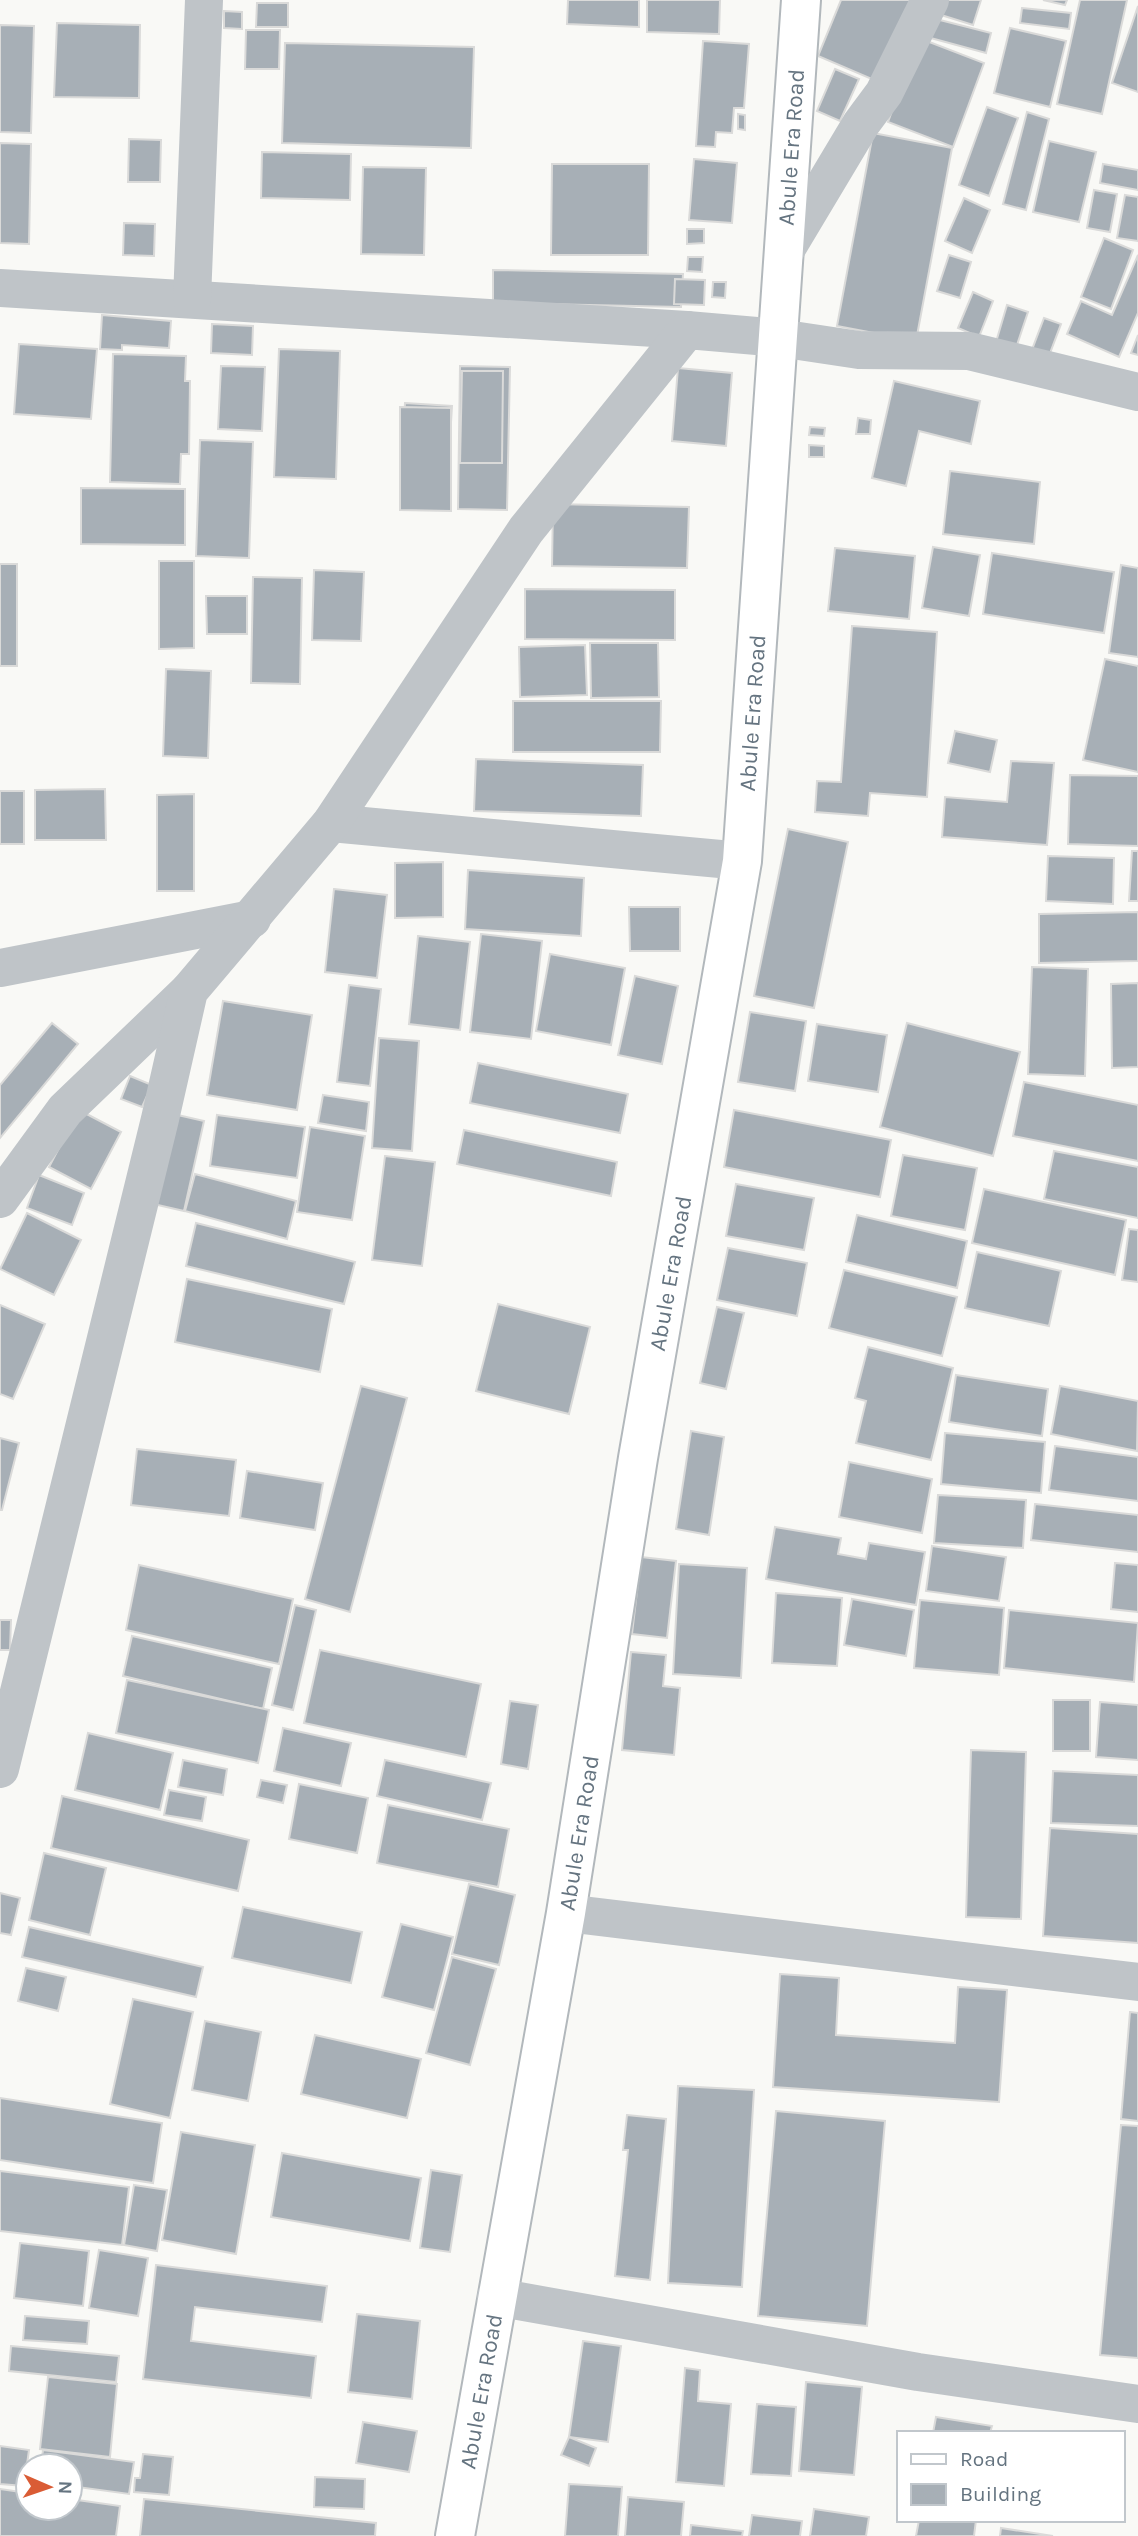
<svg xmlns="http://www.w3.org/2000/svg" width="1138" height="2536" viewBox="0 0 1138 2536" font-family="Karla,sans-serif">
<rect width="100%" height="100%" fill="#f9f9f6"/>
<g fill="#a7afb6" stroke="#dadad9" stroke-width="2">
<path d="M568 0H639V27L567 24Z"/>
<path d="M647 0H720L719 34 647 32Z"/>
<path d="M841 0H915L881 83 818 56Z"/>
<path d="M943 0H981L973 25 938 14Z"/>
<path d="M1043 0H1067L1065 5Z"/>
<path d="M1080 0H1127L1102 114 1057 104Z"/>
<path d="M257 3H288V27H256Z"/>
<path d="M1138 6V92L1112 83Z"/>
<path d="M1022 8 1071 13 1069 29 1020 23Z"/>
<path d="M224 11 242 12V29L224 28Z"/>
<path d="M932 18 991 33 986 53 927 37Z"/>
<path d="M57 23 140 25 139 98 54 97Z"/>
<path d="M0 25 34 26 31 133 0 132Z"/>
<path d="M1010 28 1066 41 1050 107 994 93Z"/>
<path d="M246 30H280L279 69H245Z"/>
<path d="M919 38 984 63 953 147 888 122Z"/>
<path d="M703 41 749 44 744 108H734L732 133 716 132 715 147 696 146Z"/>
<path d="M285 43 474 47 471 148 282 143Z"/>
<path d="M835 69 859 79 840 121 817 111Z"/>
<path d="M987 107 1018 118 989 196 959 185Z"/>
<path d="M1027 112 1049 119 1026 210 1003 204Z"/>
<path d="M738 114 745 115V130L738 129Z"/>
<path d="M873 133 952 148 916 341 837 326Z"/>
<path d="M129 139 161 140 160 182H128Z"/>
<path d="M1049 141 1096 152 1079 222 1033 212Z"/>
<path d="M0 143 31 144 29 244 0 243Z"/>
<path d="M262 152 351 154 350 200 261 198Z"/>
<path d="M694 159 737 163 732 223 689 220Z"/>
<path d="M552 164H649L648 255H551Z"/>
<path d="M1103 164 1138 170V190L1100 183Z"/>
<path d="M363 167 426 168 424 255 361 254Z"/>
<path d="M1094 190 1117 194 1110 232 1087 228Z"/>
<path d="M1125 195 1138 197V241L1117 238Z"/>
<path d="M964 198 990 210 972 253 945 241Z"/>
<path d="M124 223 155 224 154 256 123 255Z"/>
<path d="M687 229H704V243L687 244Z"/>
<path d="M1104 238 1133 250 1111 309 1081 297Z"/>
<path d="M949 255 971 262 960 298 937 291Z"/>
<path d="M1138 255V313L1119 357 1067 334 1081 301 1112 315Z"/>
<path d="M688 257H703L702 272 687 271Z"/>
<path d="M493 270 683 274 681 307 493 303Z"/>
<path d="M675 279 705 280 704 305 674 304Z"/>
<path d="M713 282H726L725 298 712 297Z"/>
<path d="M973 292 993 301 979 337 958 328Z"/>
<path d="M1007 305 1028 312 1016 348 996 342Z"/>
<path d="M102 315 171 321 169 348 122 345V350L100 349Z"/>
<path d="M1044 318 1061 324 1047 361 1030 355Z"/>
<path d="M212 324 253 326 252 355 211 353Z"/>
<path d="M1138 335V355L1131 353Z"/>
<path d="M19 344 97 349 91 419 14 414Z"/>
<path d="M279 349 340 351 336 479 274 477Z"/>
<path d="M113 354 186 356 185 381H190L189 454H181L180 484 110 482Z"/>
<path d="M221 366 265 367 262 431 218 429Z"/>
<path d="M460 366 510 367 507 510 458 509Z"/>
<path d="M678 368 732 373 726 446 672 441Z"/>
<path d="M462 371H503L502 463H460Z"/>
<path d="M894 381 980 401 971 444 919 431 906 486 872 478Z"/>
<path d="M405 403 452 406 449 455 402 451Z"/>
<path d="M400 407 451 408V511L400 510Z"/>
<path d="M858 418 871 420 870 434H856Z"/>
<path d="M810 427 825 428 824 436 809 435Z"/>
<path d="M200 440 253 442 249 558 196 556Z"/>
<path d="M809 445 824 446V457H809Z"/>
<path d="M950 471 1040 482 1034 544 943 534Z"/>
<path d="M81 488 185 489V545L81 544Z"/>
<path d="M553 504 689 507 687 568 552 566Z"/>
<path d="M933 547 980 555 969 616 922 608Z"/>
<path d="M835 548 915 556 909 619 828 611Z"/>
<path d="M992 553 1114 572 1104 633 983 614Z"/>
<path d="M159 561H194V648L159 649Z"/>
<rect x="0" y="564" width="17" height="102"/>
<path d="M1121 565 1138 568V657L1109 653Z"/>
<path d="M314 570 364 572 361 641 312 640Z"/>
<path d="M253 577 302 578 300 684 251 683Z"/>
<path d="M525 589 675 590V640L525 639Z"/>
<path d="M206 596H247V634H207Z"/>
<path d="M852 626 937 632 927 797 870 793 868 816 815 812 817 781 841 782Z"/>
<path d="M590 643H658L659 697 591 698Z"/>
<path d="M585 645 587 695 520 697 519 647Z"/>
<path d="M1105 659 1138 666V772L1083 760Z"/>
<path d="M166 669 211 671 208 758 163 756Z"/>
<path d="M513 701H661L660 752H513Z"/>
<path d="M955 731 997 740 990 772 948 763Z"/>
<path d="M476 759 643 765 641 816 474 811Z"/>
<path d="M1011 761 1054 763 1047 845 942 837 945 797 1007 802Z"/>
<path d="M1070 775 1138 776V846L1068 844Z"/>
<path d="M105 789 106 840H35V790Z"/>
<rect x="0" y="791" width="24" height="53"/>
<path d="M194 794V891H157V795Z"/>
<path d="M788 829 848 842 814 1008 754 996Z"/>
<path d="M1132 851H1138V901H1129Z"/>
<path d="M1048 856 1114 858 1113 904 1046 901Z"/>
<path d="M443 862V917L395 918V863Z"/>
<path d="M468 870 584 878 581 936 465 929Z"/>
<path d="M334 889 387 895 377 978 325 972Z"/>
<path d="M629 907H680V951H630Z"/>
<path d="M1138 912V961L1039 963V914Z"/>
<path d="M481 934 542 941 531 1039 470 1032Z"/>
<path d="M418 936 470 942 460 1030 409 1024Z"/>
<path d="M550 954 625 968 611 1045 536 1031Z"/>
<path d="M1032 967 1088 969 1085 1076 1028 1074Z"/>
<path d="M635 976 678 986 662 1064 618 1055Z"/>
<path d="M1138 983V1067L1112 1068 1111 984Z"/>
<path d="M349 985 381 989 370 1086 337 1082Z"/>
<path d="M223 1001 312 1015 297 1110 207 1095Z"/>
<path d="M750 1012 806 1021 795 1091 738 1082Z"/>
<path d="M52 1023 78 1044 0 1138V1085Z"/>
<path d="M907 1023 1020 1052 993 1156 880 1127Z"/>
<path d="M817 1024 887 1035 878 1092 808 1081Z"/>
<path d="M379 1038 419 1041 412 1151 372 1148Z"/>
<path d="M478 1063 628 1094 620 1133 470 1103Z"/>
<path d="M130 1076 152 1085 142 1107 121 1099Z"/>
<path d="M1024 1082 1138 1105V1161L1013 1136Z"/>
<path d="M323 1095 369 1102 366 1131 318 1123Z"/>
<path d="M79 1110 121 1132 91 1189 49 1167Z"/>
<path d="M734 1110 891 1140 880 1197 724 1167Z"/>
<path d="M169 1113 204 1121 184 1211 149 1203Z"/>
<path d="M217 1115 305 1127 297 1178 210 1166Z"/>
<path d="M310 1127 365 1136 352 1220 297 1212Z"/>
<path d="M464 1130 617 1162 611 1196 457 1164Z"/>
<path d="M1054 1151 1138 1167V1218L1044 1199Z"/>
<path d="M903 1155 977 1168 965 1230 891 1216Z"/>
<path d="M385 1156 435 1162 422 1266 372 1260Z"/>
<path d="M195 1174 296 1201 287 1239 185 1211Z"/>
<path d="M39 1175 84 1193 72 1225 27 1208Z"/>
<path d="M736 1184 814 1198 804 1250 726 1236Z"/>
<path d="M984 1189 1126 1220 1115 1275 972 1243Z"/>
<path d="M27 1213 81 1240 54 1295 0 1269Z"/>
<path d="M857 1215 967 1241 957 1288 846 1262Z"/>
<path d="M196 1223 355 1262 344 1304 186 1266Z"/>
<path d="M1129 1229 1138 1230V1282L1122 1280Z"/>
<path d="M728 1248 807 1263 797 1316 717 1300Z"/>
<path d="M977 1252 1061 1271 1049 1326 965 1308Z"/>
<path d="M844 1270 957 1297 942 1356 829 1328Z"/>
<path d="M187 1279 332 1309 320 1372 175 1342Z"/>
<path d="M498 1304 590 1327 569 1414 476 1391Z"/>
<path d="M0 1305 45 1324 13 1399 0 1394Z"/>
<path d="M717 1307 744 1313 726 1389 700 1383Z"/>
<path d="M868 1347 953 1368 931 1460 856 1443 866 1401 855 1398Z"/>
<path d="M956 1375 1048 1389 1042 1436 949 1422Z"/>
<path d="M361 1386 407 1398 350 1612 305 1599Z"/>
<path d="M1060 1386 1138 1401 1137 1451 1051 1434Z"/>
<path d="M691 1431 724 1437 709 1535 676 1529Z"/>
<path d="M945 1433 1045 1442 1041 1493 941 1484Z"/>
<path d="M0 1438 19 1443 2 1510H0Z"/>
<path d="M1055 1446 1138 1457V1501L1049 1490Z"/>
<path d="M137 1449 236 1460 229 1516 131 1505Z"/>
<path d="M849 1462 932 1479 922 1533 839 1517Z"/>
<path d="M247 1471 323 1483 315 1530 240 1518Z"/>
<path d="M938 1495 1026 1500 1023 1548 934 1543Z"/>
<path d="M1035 1504 1138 1515V1552L1031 1540Z"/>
<path d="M775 1527 841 1538 838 1554 866 1559 869 1543 925 1552 916 1605 766 1579Z"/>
<path d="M932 1546 1006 1557 999 1601 926 1591Z"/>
<path d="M641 1557 676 1561 667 1638 632 1634Z"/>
<path d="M1115 1563 1138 1565V1612L1111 1609Z"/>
<path d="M679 1564 747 1568 741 1678 673 1674Z"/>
<path d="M139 1565 293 1599 279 1664 126 1630Z"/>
<path d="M776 1593 842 1598 837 1666 772 1663Z"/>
<path d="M852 1599 914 1610 906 1656 844 1645Z"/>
<path d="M920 1600 1004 1608 999 1675 914 1668Z"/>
<path d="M295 1605 316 1610 293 1710 272 1705Z"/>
<path d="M1009 1610 1138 1623 1134 1682 1004 1668Z"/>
<path d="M0 1620H11L10 1650H0Z"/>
<path d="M132 1636 272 1668 263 1709 123 1676Z"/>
<path d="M320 1650 481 1684 466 1757 304 1723Z"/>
<path d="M631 1652 666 1655 663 1686 680 1688 674 1755 622 1750Z"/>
<path d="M127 1680 269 1710 258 1763 116 1733Z"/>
<rect x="1053" y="1700" width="37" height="51"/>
<path d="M510 1701 538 1705 528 1769 501 1764Z"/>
<path d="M1100 1702 1138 1705V1760L1096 1757Z"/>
<path d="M283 1728 351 1743 341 1786 274 1771Z"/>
<path d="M88 1733 173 1753 160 1810 75 1790Z"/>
<path d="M971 1750 1026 1752 1021 1919 966 1917Z"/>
<path d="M183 1760 227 1769 223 1795 178 1787Z"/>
<path d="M385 1760 491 1783 482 1820 377 1796Z"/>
<path d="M1053 1771 1138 1775V1826L1051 1823Z"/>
<path d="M261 1780 287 1785 283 1803 257 1797Z"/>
<path d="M299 1784 368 1798 357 1853 289 1839Z"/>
<path d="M169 1790 206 1797 202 1821 164 1815Z"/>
<path d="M62 1796 249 1840 238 1891 51 1848Z"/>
<path d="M388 1805 509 1829 498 1887 377 1863Z"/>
<path d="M1050 1828 1138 1834V1943L1043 1936Z"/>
<path d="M44 1853 106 1868 90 1935 29 1920Z"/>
<path d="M469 1884 515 1895 499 1965 452 1954Z"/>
<path d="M0 1893 20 1898 11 1935 0 1933Z"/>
<path d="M243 1907 362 1932 351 1983 232 1958Z"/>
<path d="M401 1924 453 1937 434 2010 382 1997Z"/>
<path d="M29 1927 203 1967 196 1997 22 1957Z"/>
<path d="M452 1957 496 1969 470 2065 426 2053Z"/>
<path d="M26 1968 66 1977 58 2011 18 2001Z"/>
<path d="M780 1974 839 1978 836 2035 955 2043 958 1987 1007 1990 999 2102 773 2087Z"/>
<path d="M133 1999 193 2012 170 2118 110 2104Z"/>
<path d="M1130 2012 1138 2013V2121L1121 2119Z"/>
<path d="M205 2021 261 2032 248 2101 192 2090Z"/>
<path d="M315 2035 421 2059 407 2118 301 2094Z"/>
<path d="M678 2086 754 2090 742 2287 668 2283Z"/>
<path d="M0 2098 162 2123 153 2183 0 2160Z"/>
<path d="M776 2111 885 2121 867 2326 758 2316Z"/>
<path d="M627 2115 666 2119 650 2280 615 2276 628 2150H623Z"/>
<path d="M1121 2125 1138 2126V2358L1100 2355Z"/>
<path d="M181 2132 255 2145 236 2254 162 2240Z"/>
<path d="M282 2153 421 2178 410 2241 271 2217Z"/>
<path d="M431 2170 462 2175 450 2252 420 2248Z"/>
<path d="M0 2171 129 2187 122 2245 0 2231Z"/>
<path d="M134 2185 167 2190 157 2251 124 2245Z"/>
<path d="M20 2243 89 2251 83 2306 14 2298Z"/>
<path d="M99 2250 148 2258 138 2316 89 2308Z"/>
<path d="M156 2265 327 2286 322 2322 195 2307 191 2341 316 2356 311 2398 143 2379Z"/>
<path d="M357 2314 420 2321 412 2399 348 2392Z"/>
<path d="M25 2316 89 2321 87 2344 23 2340Z"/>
<path d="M583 2341 621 2346 608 2442 569 2437Z"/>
<path d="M11 2346 119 2356 116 2382 9 2371Z"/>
<path d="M685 2368 700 2370 698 2401 731 2404 724 2486 676 2482Z"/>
<path d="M48 2377 117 2384 110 2457 40 2449Z"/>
<path d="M806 2382 862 2387 854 2475 799 2471Z"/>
<path d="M757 2404 796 2407 791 2476 751 2474Z"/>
<path d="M936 2417 992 2426 990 2433H933Z"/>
<path d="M363 2422 417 2431 409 2472 356 2463Z"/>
<path d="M569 2437 596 2448 589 2466 561 2455Z"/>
<path d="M0 2446 29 2450 24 2486 0 2484Z"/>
<path d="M43 2450 134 2462 129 2494 70 2486V2466H41Z"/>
<path d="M143 2454 173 2457 169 2495 134 2492 135 2478H140Z"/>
<path d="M315 2477 365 2479 364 2509 314 2507Z"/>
<path d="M569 2484 622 2487 618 2536H565Z"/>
<path d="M0 2489 28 2493V2508H70V2499L120 2506 116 2536H0Z"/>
<path d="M628 2497 684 2502 681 2536H625Z"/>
<path d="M144 2499 376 2523 375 2536H140Z"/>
<path d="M814 2509 869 2517 866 2536H810Z"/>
<path d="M752 2515 802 2521 800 2536H749Z"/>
<path d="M919 2520H976L974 2536H916Z"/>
<path d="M691 2525 743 2531 742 2536H690Z"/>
<path d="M1001 2528 1053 2536H1000Z"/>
</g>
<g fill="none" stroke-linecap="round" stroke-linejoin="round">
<g stroke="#b2b8bc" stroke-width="42">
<g id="secondary">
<path id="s1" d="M455 2536 566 1913 638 1458 742 861 801 0"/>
</g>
</g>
<g stroke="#bfc4c8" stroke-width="38">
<path d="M785 251 861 124 884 93 930 0"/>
<path d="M0 288 687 330"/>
<path d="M192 299 204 0"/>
<path d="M331 823 742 861"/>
<path d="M0 968 252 919"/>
<path d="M0 1199 65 1110 189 991"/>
<path d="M0 1769 160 1119 189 991 331 823 526 530 687 330 779 338 859 350 969 351 1138 392"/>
<path d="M566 1913 1138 1982"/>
<path d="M496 2297 918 2372 1138 2404"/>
</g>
<use href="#secondary" stroke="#fff" stroke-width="38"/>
</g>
<g text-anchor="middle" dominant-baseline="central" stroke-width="7" stroke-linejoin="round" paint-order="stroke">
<g font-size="23" fill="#657480" stroke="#fff">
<text stroke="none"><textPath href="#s1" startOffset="2415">Abule Era Road</textPath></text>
<text stroke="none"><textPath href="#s1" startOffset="1848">Abule Era Road</textPath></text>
<text stroke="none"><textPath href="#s1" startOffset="1281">Abule Era Road</textPath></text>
<text stroke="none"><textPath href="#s1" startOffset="714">Abule Era Road</textPath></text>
<text stroke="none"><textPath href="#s1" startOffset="147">Abule Era Road</textPath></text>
</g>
</g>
<rect x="897" y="2431" width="228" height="91" fill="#ffffff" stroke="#c1c7cc" stroke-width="2"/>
<rect x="911" y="2454" width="35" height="10" fill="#ffffff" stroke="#c1c7cc" stroke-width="2"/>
<text x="960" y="2466" font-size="21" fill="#657480">Road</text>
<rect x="911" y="2484" width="35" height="21" fill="#a7afb6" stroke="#c1c7cc" stroke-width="2"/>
<text x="960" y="2501" font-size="21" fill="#657480">Building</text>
<g transform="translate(49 2487) rotate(92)"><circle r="33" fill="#ffffff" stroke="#c1c7cc" stroke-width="2"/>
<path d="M0-5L12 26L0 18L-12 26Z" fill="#da5c35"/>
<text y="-10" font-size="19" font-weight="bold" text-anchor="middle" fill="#657480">N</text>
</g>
</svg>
